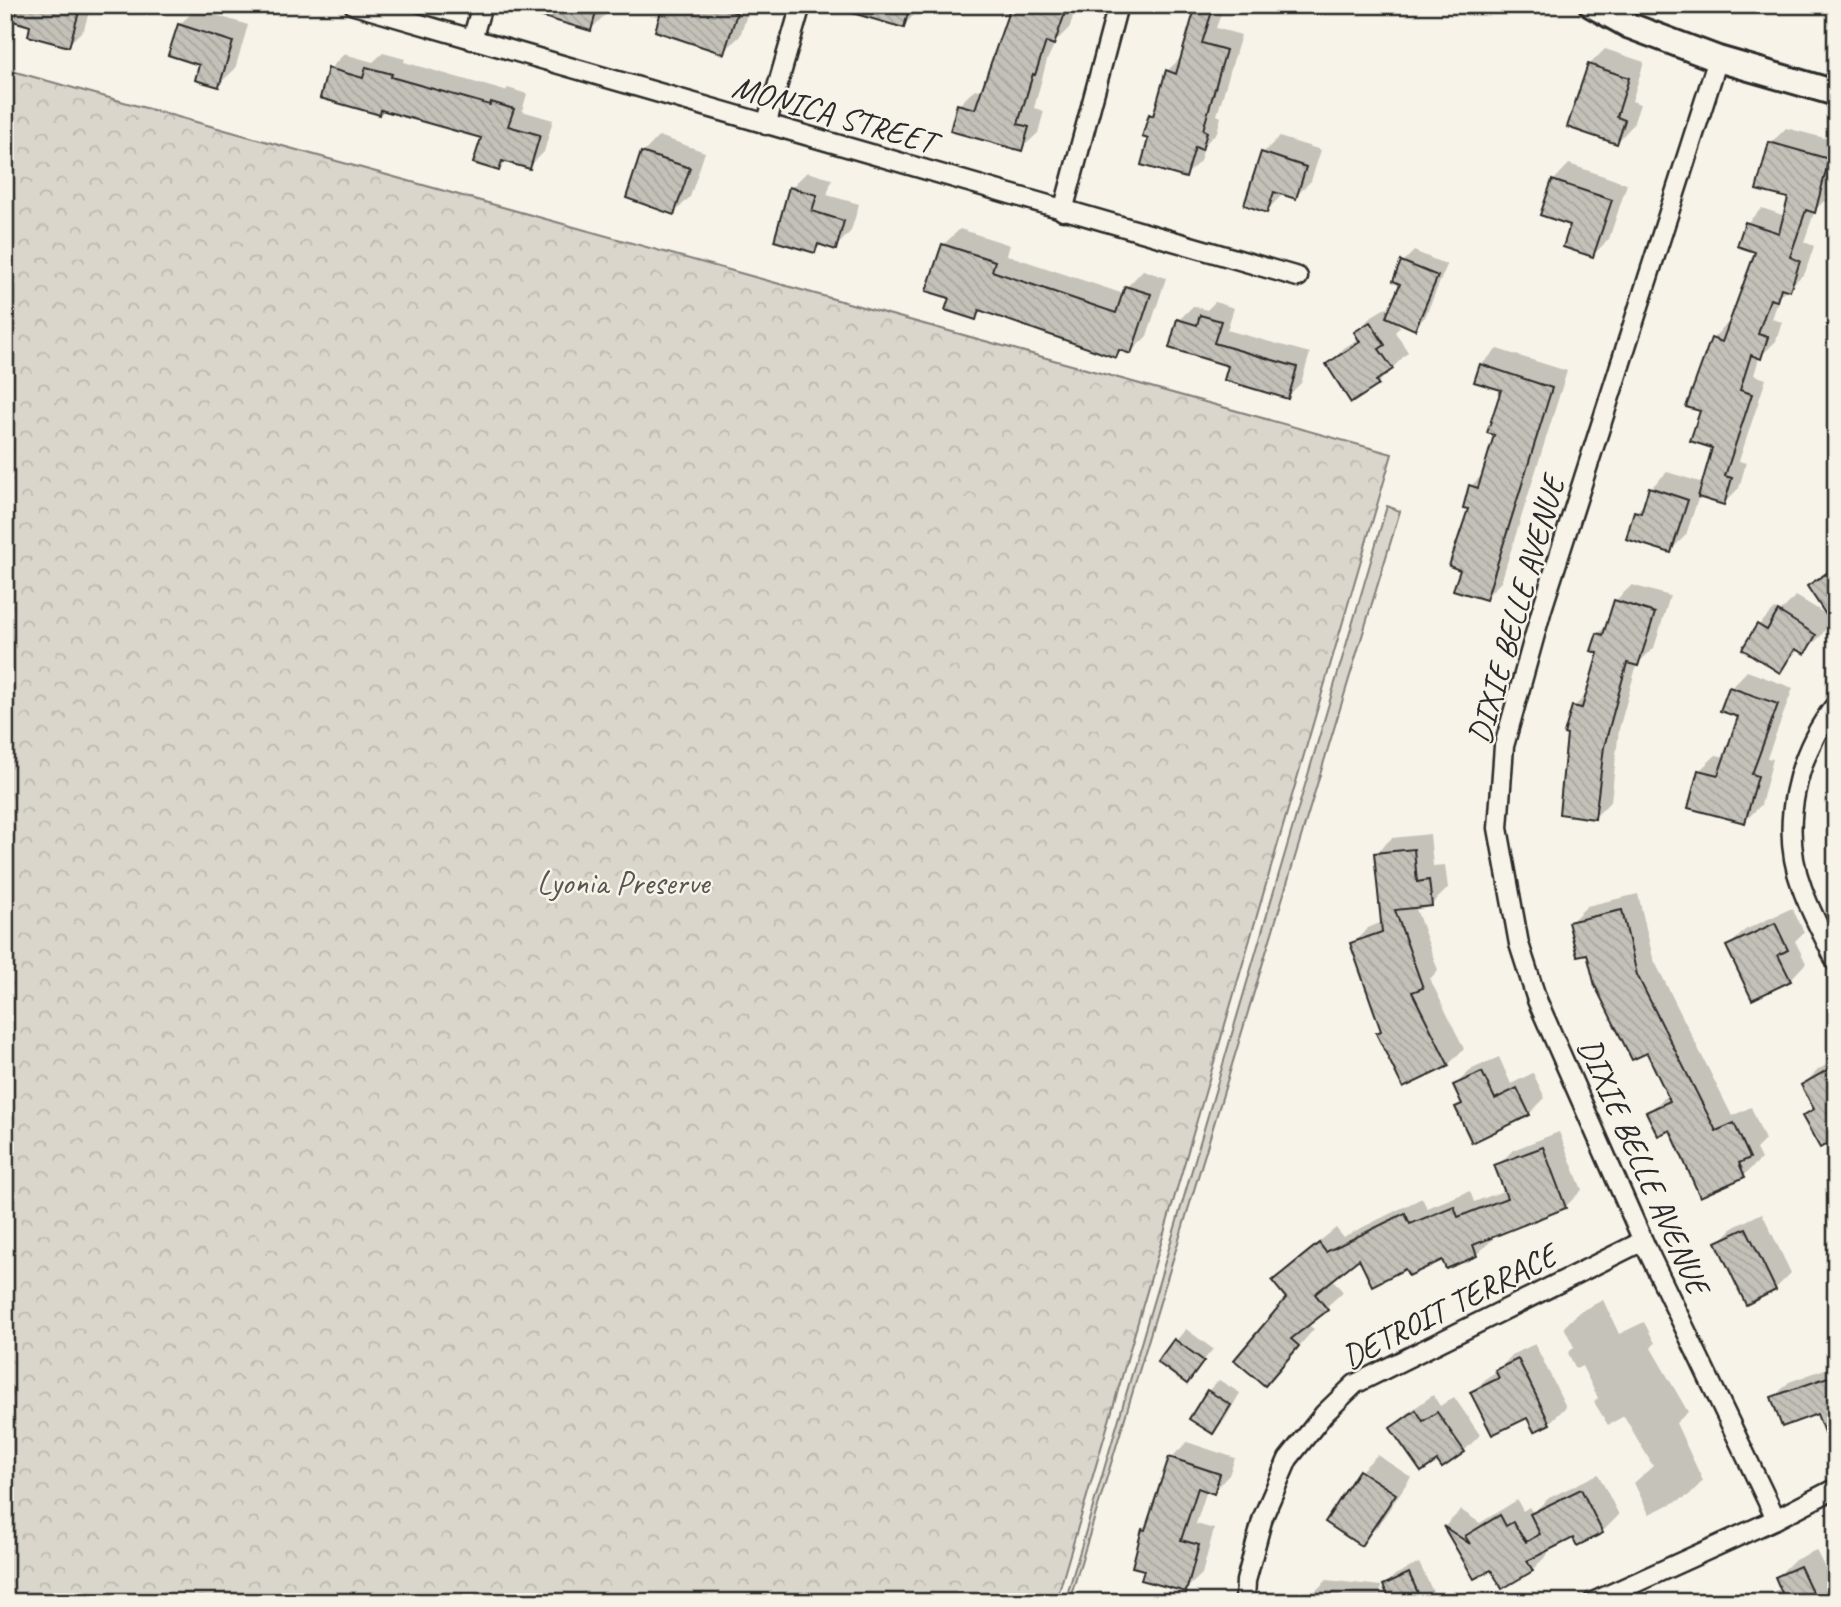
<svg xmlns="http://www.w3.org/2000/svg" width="1841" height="1607" viewBox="0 0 1841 1607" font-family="Caveat,sans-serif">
<defs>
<pattern id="park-crowns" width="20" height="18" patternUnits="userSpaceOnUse" patternTransform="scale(1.75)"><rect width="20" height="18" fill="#dad6cc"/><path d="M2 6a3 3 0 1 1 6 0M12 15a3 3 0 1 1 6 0" fill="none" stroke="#bbb8af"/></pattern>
<pattern id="building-back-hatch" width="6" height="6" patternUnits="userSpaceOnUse" patternTransform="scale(1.75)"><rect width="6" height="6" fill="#c4c1b9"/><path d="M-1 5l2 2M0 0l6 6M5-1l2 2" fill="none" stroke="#a9a69f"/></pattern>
</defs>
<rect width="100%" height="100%" fill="#f7f3e8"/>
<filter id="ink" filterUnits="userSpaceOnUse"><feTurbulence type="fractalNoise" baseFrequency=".0143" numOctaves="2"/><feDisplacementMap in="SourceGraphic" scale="14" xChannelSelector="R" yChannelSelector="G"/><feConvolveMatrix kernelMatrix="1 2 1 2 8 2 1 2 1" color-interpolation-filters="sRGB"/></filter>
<g filter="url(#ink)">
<path fill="#dad6cc" stroke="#82807c" stroke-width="2" d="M1387 506 1400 511 1069 1602H1065Z"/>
<path fill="url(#park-crowns)" stroke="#82807c" stroke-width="2" d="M5 69 1392 454 1056 1602H5Z"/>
<g fill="#0003">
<path d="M20 5H91L84 29 68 45 33 25Z"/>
<path d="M543 5H609L607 13 591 29Z"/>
<path d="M665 5H750L740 36 723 52Z"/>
<path d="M860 5H920L918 11 903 26Z"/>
<path d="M992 5H1076L1070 27 1056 41 1047 60 1034 108 1044 111 1038 133 1021 149 959 105 975 89 983 91 1009 16 991 10Z"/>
<path d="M1184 5H1224L1216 28 1241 35 1217 115 1221 117 1217 132 1205 144 1200 161 1185 176 1150 138V115L1157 109 1167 71 1183 56 1196 9Z"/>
<path d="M196 9 248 25 235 69 218 85 179 25Z"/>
<path d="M1605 49 1644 62 1632 101 1640 104 1633 125 1617 142 1589 65Z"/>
<path d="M383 53 405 59 404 62 505 91 508 88 527 94 522 111 553 120 544 152 529 167 507 161 499 169 483 137 384 109 379 113 330 69 344 54 373 62Z"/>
<path d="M1786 128 1836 141V204L1824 201 1815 210 1804 242 1814 246 1805 273 1780 295 1772 319 1782 322 1776 341 1759 358 1754 375 1766 379 1739 461 1746 463 1739 488 1724 503 1699 496 1686 535 1670 551 1636 512 1647 501 1651 488 1667 472 1703 483 1714 447 1702 410 1712 339 1727 324 1730 325 1758 251 1747 223 1762 208 1785 216 1790 197 1771 143Z"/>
<path d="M659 136 705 152 690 197 674 213 643 153Z"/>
<path d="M1279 137 1321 150 1311 181 1295 197 1283 194 1266 211 1263 153Z"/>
<path d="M1569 164 1627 184 1609 239 1593 255 1553 181Z"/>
<path d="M807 172 832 179 827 195 859 204 851 231 835 248 822 244 815 251 791 188Z"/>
<path d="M960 229 1010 245 1007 255 1124 294 1127 287 1143 270 1166 278 1147 336 1131 352 1122 350 1116 356 983 310 975 318 951 297 943 245Z"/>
<path d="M1414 251 1447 265 1425 317 1414 328 1395 319 1400 327 1395 332 1408 352 1378 383 1328 365 1344 348 1360 338 1356 332 1372 316 1387 307 1390 312 1403 283V262Z"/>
<path d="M1215 302 1234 308 1227 330 1310 353 1301 383 1287 397 1231 365 1179 320 1193 306 1207 310Z"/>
<path d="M1497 349 1567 371 1501 582 1485 598 1462 569 1471 486 1485 472 1496 433 1503 389 1481 365Z"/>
<path d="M1836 563V623L1831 619 1821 636 1804 652 1799 649 1780 670 1744 649 1759 625 1775 609 1780 612 1796 596 1829 616 1809 586Z"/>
<path d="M1632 585 1670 596 1654 648 1637 664 1619 729 1611 801 1595 817 1574 707 1589 692 1600 652 1598 634 1608 624 1615 601Z"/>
<path d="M1747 671 1793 688 1767 758 1773 759 1761 805 1745 821 1699 771 1716 755 1726 757 1740 716 1731 688Z"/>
<path d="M1430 834 1433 866 1445 865 1448 888 1431 905 1415 906 1438 970 1430 979 1464 1049 1448 1065 1378 1034 1383 1029 1352 944 1368 928 1382 922 1375 854 1392 838Z"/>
<path d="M1638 894 1653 958 1732 1116 1751 1107 1765 1140 1756 1149 1761 1159 1744 1175 1701 1195 1671 1128 1648 1112 1669 1094 1648 1050 1570 923 1587 906Z"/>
<path d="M1792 908 1804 932 1795 941 1806 963 1790 980 1728 947 1745 930Z"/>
<path d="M1499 1057 1511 1084 1533 1073 1545 1098 1529 1114 1457 1107 1463 1101 1455 1085 1472 1069Z"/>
<path d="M1836 1060V1137L1804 1116 1815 1106 1803 1085 1819 1069Z"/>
<path d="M1559 1132 1582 1190 1565 1207 1492 1236 1493 1239 1476 1255 1443 1258 1406 1267 1360 1256 1332 1278 1343 1292 1307 1324 1314 1329 1281 1367 1288 1298 1274 1281 1290 1265 1336 1228 1343 1237 1422 1198 1427 1208 1470 1191 1474 1202 1506 1190 1497 1166 1513 1150Z"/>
<path d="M1762 1213 1791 1273 1775 1289 1718 1243 1734 1227Z"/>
<path d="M1603 1300 1619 1334 1644 1322 1655 1343 1651 1348 1688 1412 1676 1423 1703 1481 1688 1496 1649 1514 1634 1483 1653 1466 1624 1416 1608 1425 1594 1402 1598 1398 1582 1366 1576 1369 1568 1353 1574 1347 1564 1327 1579 1312Z"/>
<path d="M1186 1329 1213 1349 1187 1381 1159 1361Z"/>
<path d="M1535 1344 1566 1407 1549 1423 1472 1392 1489 1376 1497 1372 1513 1354Z"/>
<path d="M1836 1365V1427L1818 1412 1773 1398 1789 1382Z"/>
<path d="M1219 1380 1240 1393 1224 1421 1213 1431 1191 1418 1208 1391Z"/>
<path d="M1433 1395 1440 1406 1454 1397 1480 1435 1464 1451 1437 1458 1392 1428 1409 1412Z"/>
<path d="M1187 1442 1235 1458 1229 1475 1213 1492 1207 1490 1196 1524 1214 1529 1202 1574 1185 1590 1146 1569 1144 1530 1148 1526 1171 1458Z"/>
<path d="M1377 1455 1411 1477 1377 1527 1361 1543 1327 1521 1361 1471Z"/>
<path d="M1598 1474 1619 1515 1602 1532 1577 1544 1573 1536 1546 1550 1548 1554 1532 1570 1491 1568 1475 1577 1445 1526 1461 1510 1480 1523 1517 1500 1523 1511 1529 1507 1533 1513 1549 1498Z"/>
<path d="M1816 1550 1836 1591V1602H1761L1770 1593 1782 1588 1777 1577 1793 1561Z"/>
<path d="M1419 1563 1435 1596 1432 1599 1433 1602H1393L1385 1585 1395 1575Z"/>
<path d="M1327 1580 1381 1586 1379 1602H1310V1596Z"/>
</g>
<g fill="url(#building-back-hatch)" stroke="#2b2b2b" stroke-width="2">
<path d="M18 5H81L69 47 28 36 30 26 13 21Z"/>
<path d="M519 5H598L591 31 519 10Z"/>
<path d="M663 5H713L737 13 724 54 655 31Z"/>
<path d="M843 5H910L904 28 842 10Z"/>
<path d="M1011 5H1041L1065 13 1054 45 1046 42 1035 75 1033 74 1018 124 1029 127 1022 151 950 131 957 104 975 109Z"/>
<path d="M1196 5H1214L1202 43 1226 50 1203 130 1207 132 1202 150 1195 147 1186 178 1141 165 1148 139 1142 137 1149 114 1153 116 1166 70 1176 74Z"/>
<path d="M178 24 233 42 219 87 195 80 199 65 168 55Z"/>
<path d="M1588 64 1629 78 1617 117 1625 120 1617 144 1567 127Z"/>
<path d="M366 67 392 74 391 77 490 105 491 102 514 109 508 126 540 135 530 169 502 161 499 171 473 163 481 138 381 110 380 115 320 98 328 68 363 78Z"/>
<path d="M1769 142 1829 159 1815 213 1806 210 1790 257 1800 261 1790 291 1781 288 1777 301 1770 299 1758 334 1768 337 1761 359 1751 355 1740 390 1752 394 1725 476 1732 478 1724 505 1698 497 1712 448 1690 441 1700 411 1686 407 1711 338 1722 342 1755 252 1737 246 1745 222 1779 233 1788 198 1756 190Z"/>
<path d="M641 152 690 168 674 215 626 198Z"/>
<path d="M1261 152 1306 167 1296 199 1274 192 1267 213 1244 205Z"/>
<path d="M1552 180 1612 200 1593 257 1563 247 1570 225 1540 215Z"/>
<path d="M789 187 817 195 812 211 844 221 836 250 818 244 815 253 774 241Z"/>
<path d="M942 244 995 261 992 271 1116 313 1125 286 1151 294 1131 354 1119 350 1116 358 979 310 976 320 945 310 949 298 926 291Z"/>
<path d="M1401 261 1438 276 1415 330 1386 317 1400 284 1393 281Z"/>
<path d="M1200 315 1221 321 1214 343 1297 367 1288 399 1224 380 1228 366 1169 348 1177 319 1197 325Z"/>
<path d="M1370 322 1385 345 1379 349 1393 369 1376 381 1379 385 1351 403 1326 364 1360 342 1354 332Z"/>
<path d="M1480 364 1552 388 1486 600 1453 590 1460 570 1449 566 1468 509 1463 508 1469 485 1478 488 1494 435 1487 433 1501 390 1474 382Z"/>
<path d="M1649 487 1688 500 1671 553 1626 539 1634 511 1641 513Z"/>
<path d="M1836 567V630L1807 586Z"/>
<path d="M1614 600 1655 613 1638 666 1627 663 1604 747 1595 819 1559 814 1567 735 1564 734 1572 706 1582 708 1598 653 1591 651 1597 633 1603 635Z"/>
<path d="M1778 611 1816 635 1805 654 1795 649 1780 673 1742 649 1757 624 1767 630Z"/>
<path d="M1729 687 1778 704 1752 774 1758 776 1745 823 1688 808 1698 770 1718 775 1738 717 1720 711Z"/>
<path d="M1414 849 1417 882 1429 880 1432 906 1395 910 1423 988 1412 992 1449 1066 1403 1088 1376 1033 1381 1031 1350 943 1382 932 1374 853Z"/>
<path d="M1622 910 1637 975 1716 1131 1734 1123 1750 1158 1739 1163 1745 1177 1700 1197 1670 1130 1658 1136 1646 1112 1670 1101 1647 1053 1632 1060 1595 986 1587 954 1577 956 1568 922Z"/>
<path d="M1775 923 1788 950 1778 955 1791 981 1752 1000 1726 946Z"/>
<path d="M1836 1065V1139L1820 1148 1802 1116 1814 1109 1801 1085Z"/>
<path d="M1482 1072 1495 1099 1517 1088 1530 1115 1472 1143 1455 1107 1462 1104 1453 1085Z"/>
<path d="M1543 1147 1566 1208 1473 1245 1477 1256 1446 1269 1442 1260 1409 1276 1405 1269 1372 1286 1359 1259 1315 1294 1328 1310 1291 1339 1299 1346 1265 1386 1234 1360 1286 1298 1272 1281 1319 1243 1326 1252 1405 1213 1410 1224 1454 1206 1458 1217 1507 1198 1494 1165Z"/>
<path d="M1746 1228 1776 1290 1746 1305 1716 1242Z"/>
<path d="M1174 1339 1204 1361 1187 1384 1157 1362Z"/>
<path d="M1518 1359 1550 1424 1534 1432 1527 1418 1492 1435 1470 1392 1499 1378 1495 1370Z"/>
<path d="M1828 1377 1836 1399V1459H1834L1817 1414 1782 1427 1771 1397Z"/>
<path d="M1207 1390 1231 1405 1213 1434 1189 1419Z"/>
<path d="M1416 1410 1423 1421 1437 1412 1465 1452 1442 1468 1437 1461 1421 1472 1390 1428Z"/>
<path d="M1169 1457 1220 1474 1214 1494 1198 1488 1181 1540 1199 1545 1186 1592 1141 1580 1144 1570 1132 1567 1142 1529 1145 1530Z"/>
<path d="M1359 1470 1396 1494 1361 1546 1325 1522Z"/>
<path d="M1581 1489 1603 1533 1577 1546 1573 1538 1527 1561 1533 1571 1502 1589 1491 1570 1474 1579 1443 1526 1470 1544 1465 1536 1500 1515 1506 1526 1513 1522 1526 1542 1540 1534 1530 1514Z"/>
<path d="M1800 1566 1817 1602H1786L1775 1577Z"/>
<path d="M1409 1573 1422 1602H1391L1383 1585Z"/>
</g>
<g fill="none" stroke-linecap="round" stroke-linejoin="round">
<g stroke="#2b2b2b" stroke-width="23">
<g id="street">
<path d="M354 5 1298 277"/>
<path d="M472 40 482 5"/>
<path d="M1718 59 1542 609 1504 746 1498 828 1519 944 1537 1000 1643 1241 1776 1519"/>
<path d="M766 125 801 5"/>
<path d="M1063 211 1118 5"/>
<path d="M1836 704C1796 755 1779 827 1802 888 1811 914 1825 938 1836 962"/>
<path d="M1245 1602 1246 1581 1263 1517 1288 1459 1324 1414 1355 1384 1643 1241"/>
<path d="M1593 1602 1776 1519 1836 1488"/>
</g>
</g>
<g stroke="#2b2b2b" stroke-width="30">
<path id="secondary" d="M1592 5 1630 26 1718 59 1836 93"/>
</g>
<use href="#street" stroke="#f7f3e8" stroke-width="18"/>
<use href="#secondary" stroke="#f7f3e8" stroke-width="24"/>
</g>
</g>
<g text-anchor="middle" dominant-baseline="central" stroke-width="5" stroke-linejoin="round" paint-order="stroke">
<g font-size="33" fill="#2b2b2b" stroke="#f7f3e8">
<text transform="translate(834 114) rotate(16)">MONICA STREET</text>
<text transform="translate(1516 610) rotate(-74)">DIXIE BELLE AVENUE</text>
<text transform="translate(1644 1166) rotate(66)">DIXIE BELLE AVENUE</text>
<text transform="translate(1449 1306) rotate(-27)">DETROIT TERRACE</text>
</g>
<g font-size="33" fill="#575653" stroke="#f7f3e8">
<text x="623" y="883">Lyonia Preserve</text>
</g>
</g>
<rect width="1841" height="1607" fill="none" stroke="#f7f3e8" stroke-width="28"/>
<rect x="14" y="14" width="1813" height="1579" fill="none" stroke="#2b2b2b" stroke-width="2.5" filter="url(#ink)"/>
</svg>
